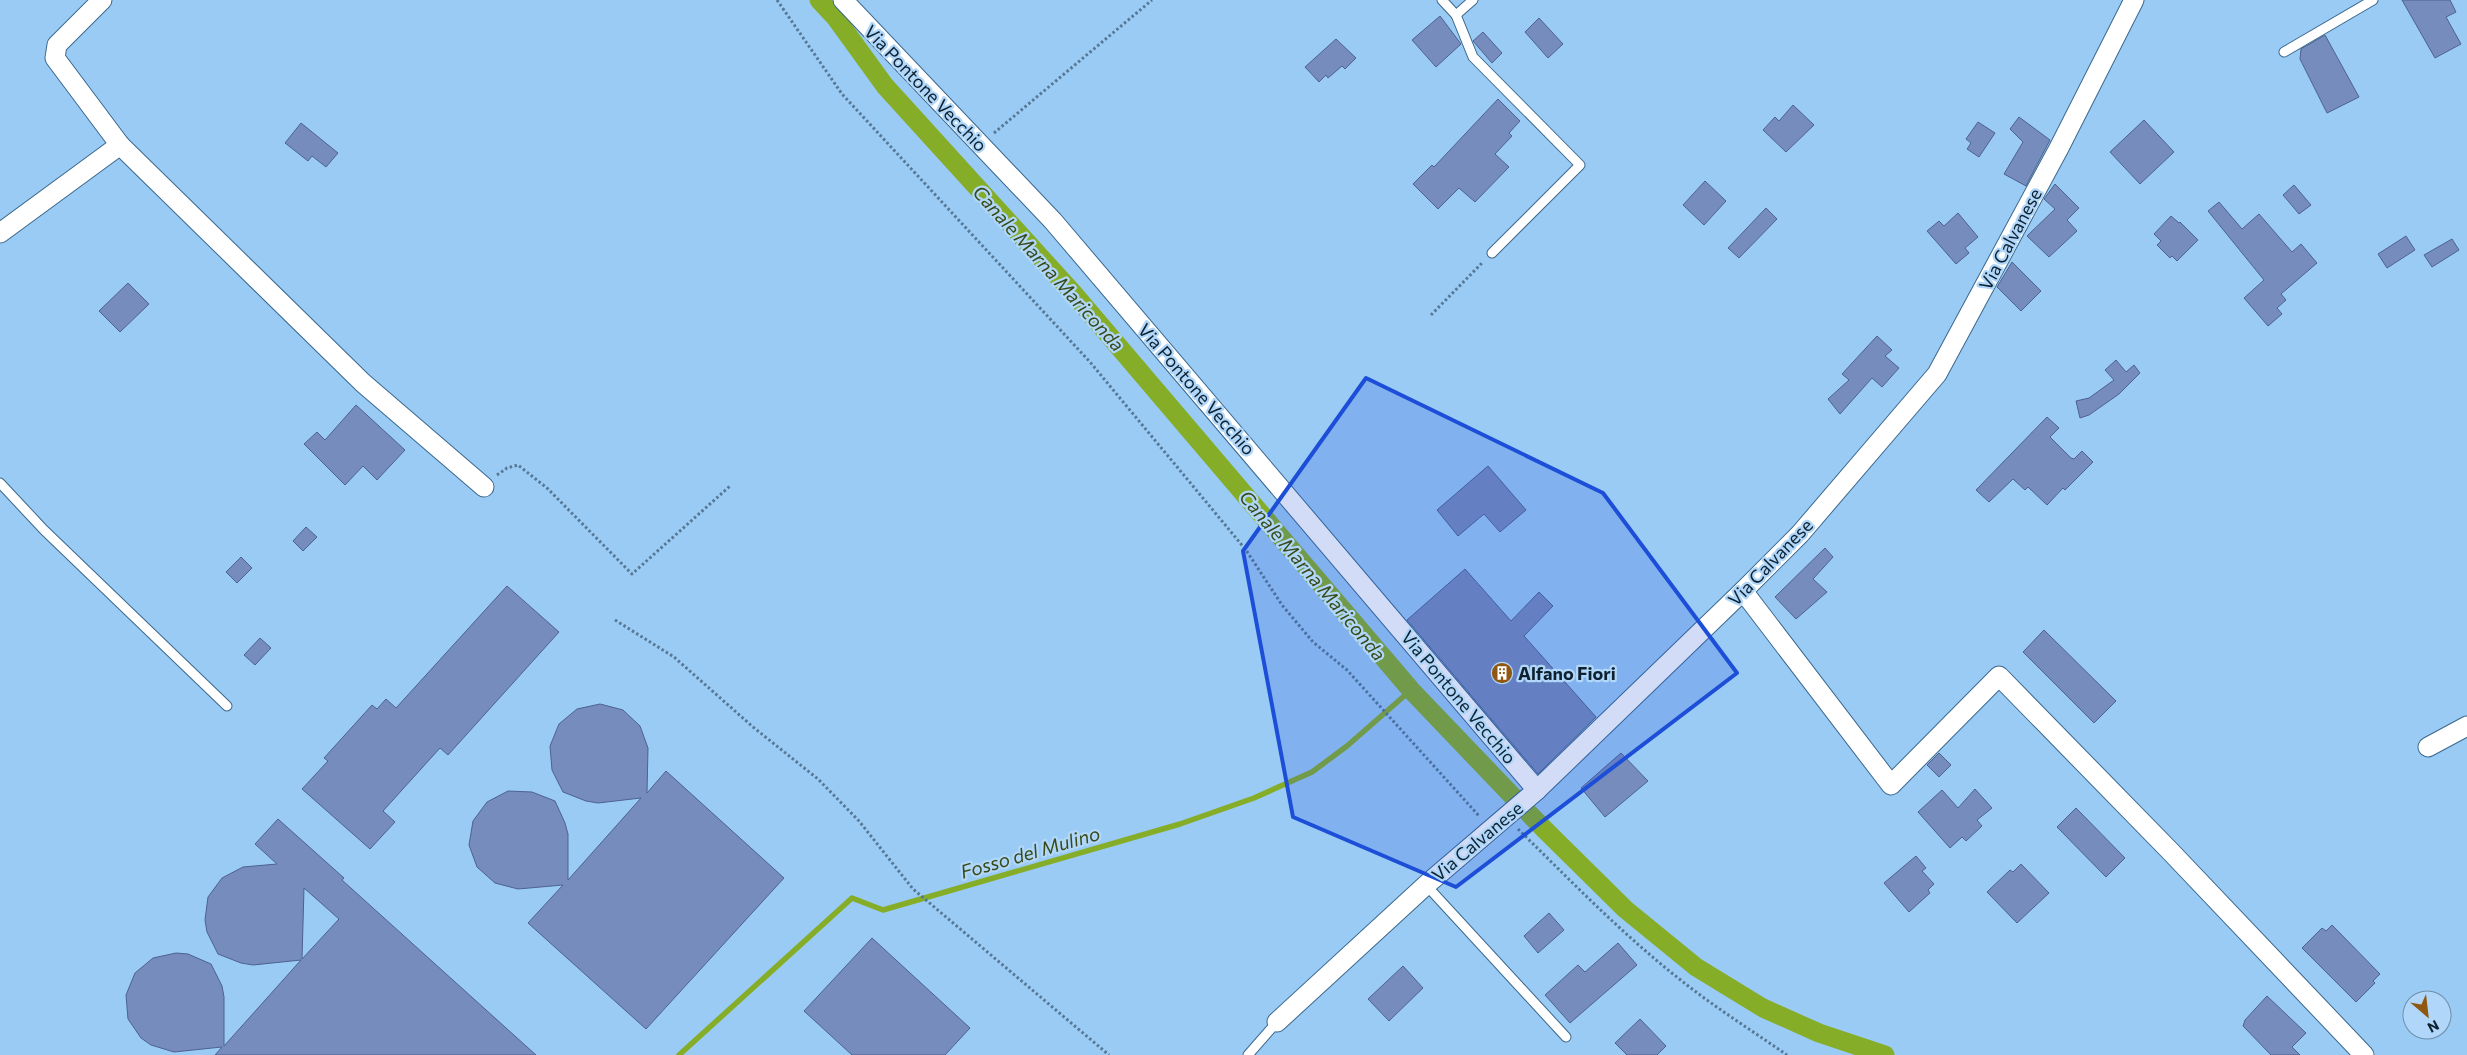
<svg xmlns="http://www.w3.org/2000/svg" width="2467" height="1055" viewBox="0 0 2467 1055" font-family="Commissioner,sans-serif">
<rect width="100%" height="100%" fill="#9acbf5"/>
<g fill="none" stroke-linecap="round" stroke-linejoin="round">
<path stroke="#86ad28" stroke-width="5.5" d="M679 1055 852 898 883 910 1180 824 1254 798 1312 772 1347 746 1411 690"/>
<path stroke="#86ad28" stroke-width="19" d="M819 0 835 17 885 86 1073 293 1411 690 1542 827 1625 909 1696 967 1763 1008 1819 1033 1885 1055"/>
</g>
<g fill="#768cbd" stroke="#4d6290" fill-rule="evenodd">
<path d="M2402 0H2450L2456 12 2446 17 2461 44 2435 58Z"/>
<path d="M1440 16 1461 44 1436 67 1412 40Z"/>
<path d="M1539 18 1563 44 1548 58 1525 32Z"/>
<path d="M1483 32 1502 53 1492 63 1473 41Z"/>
<path d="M2325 35 2359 97 2327 113 2300 59 2301 49Z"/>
<path d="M1336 39 1356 58 1345 69 1342 66 1328 78 1326 75 1319 82 1305 67Z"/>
<path d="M1498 99 1520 121 1509 133 1512 136 1495 154 1509 167 1475 202 1459 188 1438 209 1413 184 1432 165 1434 167Z"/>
<path d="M1793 105 1814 125 1786 152 1763 130 1775 117 1779 121Z"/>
<path d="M2019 117 2050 140 2026 186 2004 174 2023 142 2010 129Z"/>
<path d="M2144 120 2174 152 2140 184 2110 152Z"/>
<path d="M1978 122 1995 133 1979 157 1967 149 1971 143 1966 139Z"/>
<path d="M301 123 338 153 326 167 312 156 308 161 285 143Z"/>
<path d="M1705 181 1726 201 1704 225 1683 205Z"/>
<path d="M2055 184 2079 208 2067 220 2077 231 2049 257 2027 236 2055 209 2044 199Z"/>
<path d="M2294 185 2311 205 2299 214 2283 195Z"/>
<path d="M2219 202 2242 229 2259 214 2292 252 2301 244 2317 263 2281 294 2286 300 2277 308 2282 314 2268 326 2244 298 2264 280 2208 211Z"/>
<path d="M1766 208 1777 219 1739 258 1728 248Z"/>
<path d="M1958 213 1978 237 1965 248 1969 253 1956 264 1927 231 1939 221 1944 226Z"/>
<path d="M2171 216 2179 223 2180 222 2198 240 2177 261 2172 256 2170 258 2157 245 2161 241 2154 234Z"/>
<path d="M2406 236 2415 250 2387 268 2378 254Z"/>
<path d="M2452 239 2459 250 2432 267 2424 255Z"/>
<path d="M2012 262 2041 291 2021 311 1997 287Z"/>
<path d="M128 283 149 304 120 332 99 311Z"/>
<path d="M1877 336 1892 350 1885 356 1899 368 1882 387 1872 378 1840 414 1828 399 1849 380 1842 374Z"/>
<path d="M2116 360 2126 372 2134 365 2140 373 2119 394 2089 415 2080 418 2076 401 2089 398 2114 380 2105 370Z"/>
<path d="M356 405 405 450 377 480 363 466 345 485 304 444 317 432 325 440Z"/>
<path d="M2047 417 2059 428 2050 437 2071 458 2074 459 2082 451 2093 462 2065 490 2063 488 2047 505 2028 487 2025 490 2013 479 1989 502 1976 490Z"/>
<path d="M1488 466 1526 510 1500 532 1484 514 1458 536 1437 510Z"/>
<path d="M306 527 317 537 303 551 293 541Z"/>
<path d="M1825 548 1833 557 1813 579 1827 592 1796 619 1775 597Z"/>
<path d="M241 557 252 568 237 583 226 572Z"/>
<path d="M1465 569 1511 621 1539 592 1553 606 1524 636 1596 717 1538 774 1407 620Z"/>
<path d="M507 586 559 632 448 755 440 748 383 811 395 822 370 849 302 789 328 761 324 758 372 705 377 709 386 699 396 708Z"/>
<path d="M2044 630 2116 701 2094 723 2023 652Z"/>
<path d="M260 638 271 648 255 665 244 655Z"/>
<path d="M600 704 623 710 640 726 648 748 647 793 666 771 784 878 646 1029 528 923 563 885 518 889 495 883 477 867 469 845 473 821 487 802 508 791 532 792 555 801 565 823 568 834V880L641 798 598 803 586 801 563 792 552 770 550 746 559 724 577 709Z"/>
<path d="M1621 753 1648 781 1605 817 1581 788Z"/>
<path d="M1939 753 1951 765 1939 777 1927 765Z"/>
<path d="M1975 789 1992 808 1977 820 1982 826 1966 841 1962 837 1950 848 1918 812 1942 790 1958 808Z"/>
<path d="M2076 808 2125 858 2106 877 2057 827Z"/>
<path d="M278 819 344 878 342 880 536 1055H215L222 1047 174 1052 151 1045 141 1038 128 1019 126 995 135 973 153 958 176 953 188 954 211 964 222 986 224 997V1046L301 960 253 965 241 963 218 954 207 932 205 920 208 897 222 878 243 867 277 864 255 844ZM304 888 339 919 302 959Z"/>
<path d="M1916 856 1926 868 1922 871 1934 884 1928 890 1930 893 1909 912 1884 883Z"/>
<path d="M2021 864 2049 893 2017 923 1987 892 2010 870 2013 872Z"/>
<path d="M1549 913 1564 930 1538 953 1524 936Z"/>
<path d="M2332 925 2380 974 2373 981 2375 983 2356 1002 2302 948 2322 928 2326 931Z"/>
<path d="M872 938 970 1028 945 1055H852L804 1011Z"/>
<path d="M1618 943 1637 965 1570 1023 1545 995 1578 965 1585 972Z"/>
<path d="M1403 966 1423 988 1389 1021 1368 999Z"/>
<path d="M2267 996 2306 1033 2292 1047 2300 1055H2271L2243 1026 2245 1020Z"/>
<path d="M1640 1019 1666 1046 1657 1055H1627L1615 1043Z"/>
</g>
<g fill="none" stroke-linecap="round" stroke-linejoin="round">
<g stroke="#3a688d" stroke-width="11">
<g id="lane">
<path d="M1442 0 1456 15"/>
<path d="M1473 0 1456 15 1473 57 1580 165 1492 253"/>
<path d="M2284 52 2373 0"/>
<path d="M0 483 44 530 227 706"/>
<path d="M1426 885 1566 1037"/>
<path d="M1248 1055 1277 1022"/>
</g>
</g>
<g stroke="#3a688d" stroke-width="21">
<g id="street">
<path d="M102 0 57 45 55 58 120 145"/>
<path d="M843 0 1053 221 1537 790"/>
<path d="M0 233 120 145 363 383 484 487"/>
<path d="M1743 591 1891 785 1999 676 2171 852 2364 1055"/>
<path d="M2428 747 2467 726"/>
<path d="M1277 1022 1426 885 1537 790 1743 591 1800 534 1937 374 2059 148 2134 0"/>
</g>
</g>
<g stroke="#567895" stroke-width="3" stroke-dasharray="2.5 2.5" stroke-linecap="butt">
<path d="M777 0 842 94 1090 362 1246 550 1282 605 1313 642 1347 670 1480 817"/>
<path d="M994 133 1152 0"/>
<path d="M1431 315 1483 262"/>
<path d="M497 475 507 468 518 465 547 488 632 574 730 486"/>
<path d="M615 620 674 657 753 727 818 779 859 821 913 889 1109 1055"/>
<path d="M1518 829C1573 883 1626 938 1687 985 1719 1010 1754 1032 1787 1055"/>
</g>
<use href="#lane" stroke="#fff" stroke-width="9"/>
<use href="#street" stroke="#fff" stroke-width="19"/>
</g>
<path fill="#1d4ed8" fill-opacity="0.2" stroke="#1d4ed8" stroke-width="4" stroke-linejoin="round" d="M1366 378 1603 493 1737 673 1456 887 1293 817 1243 551Z"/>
<defs>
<g id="building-disc" transform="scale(1.125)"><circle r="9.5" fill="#905710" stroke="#b0d7f9"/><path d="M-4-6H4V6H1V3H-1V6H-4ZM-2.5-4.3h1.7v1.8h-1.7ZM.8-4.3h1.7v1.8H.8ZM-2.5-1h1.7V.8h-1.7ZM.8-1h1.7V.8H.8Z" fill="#fff"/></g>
</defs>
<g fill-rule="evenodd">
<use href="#building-disc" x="1502" y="673"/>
</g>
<g text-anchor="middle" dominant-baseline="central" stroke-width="4.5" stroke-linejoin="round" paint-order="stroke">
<g font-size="18" fill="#0e2130" stroke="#b0d7f9">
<text transform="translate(926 88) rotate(46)">Via Pontone Vecchio</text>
<text transform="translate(2010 239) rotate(-62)">Via Calvanese</text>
<text transform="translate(1197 389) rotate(49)">Via Pontone Vecchio</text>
<text transform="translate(1770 562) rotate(-46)">Via Calvanese</text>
<text transform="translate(1459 697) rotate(50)">Via Pontone Vecchio</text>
<text transform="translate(1477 841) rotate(-40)">Via Calvanese</text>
</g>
<g font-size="18" font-weight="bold" fill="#0e2130" stroke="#b0d7f9" text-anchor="start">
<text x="1518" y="673">Alfano Fiori</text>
</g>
<g font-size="19" font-style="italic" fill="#394917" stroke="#b0d7f9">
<text transform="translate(1049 268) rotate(48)">Canale Marna Mariconda</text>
<text transform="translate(1313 575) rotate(50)">Canale Marna Mariconda</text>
<text transform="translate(1030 852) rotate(-16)">Fosso del Mulino</text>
</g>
</g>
<g transform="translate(2427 1015) rotate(152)"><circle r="24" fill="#b0d7f9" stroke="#6f8ea9"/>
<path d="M0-4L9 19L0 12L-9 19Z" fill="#905710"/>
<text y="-8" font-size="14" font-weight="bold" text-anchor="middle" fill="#0e2130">N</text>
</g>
</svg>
